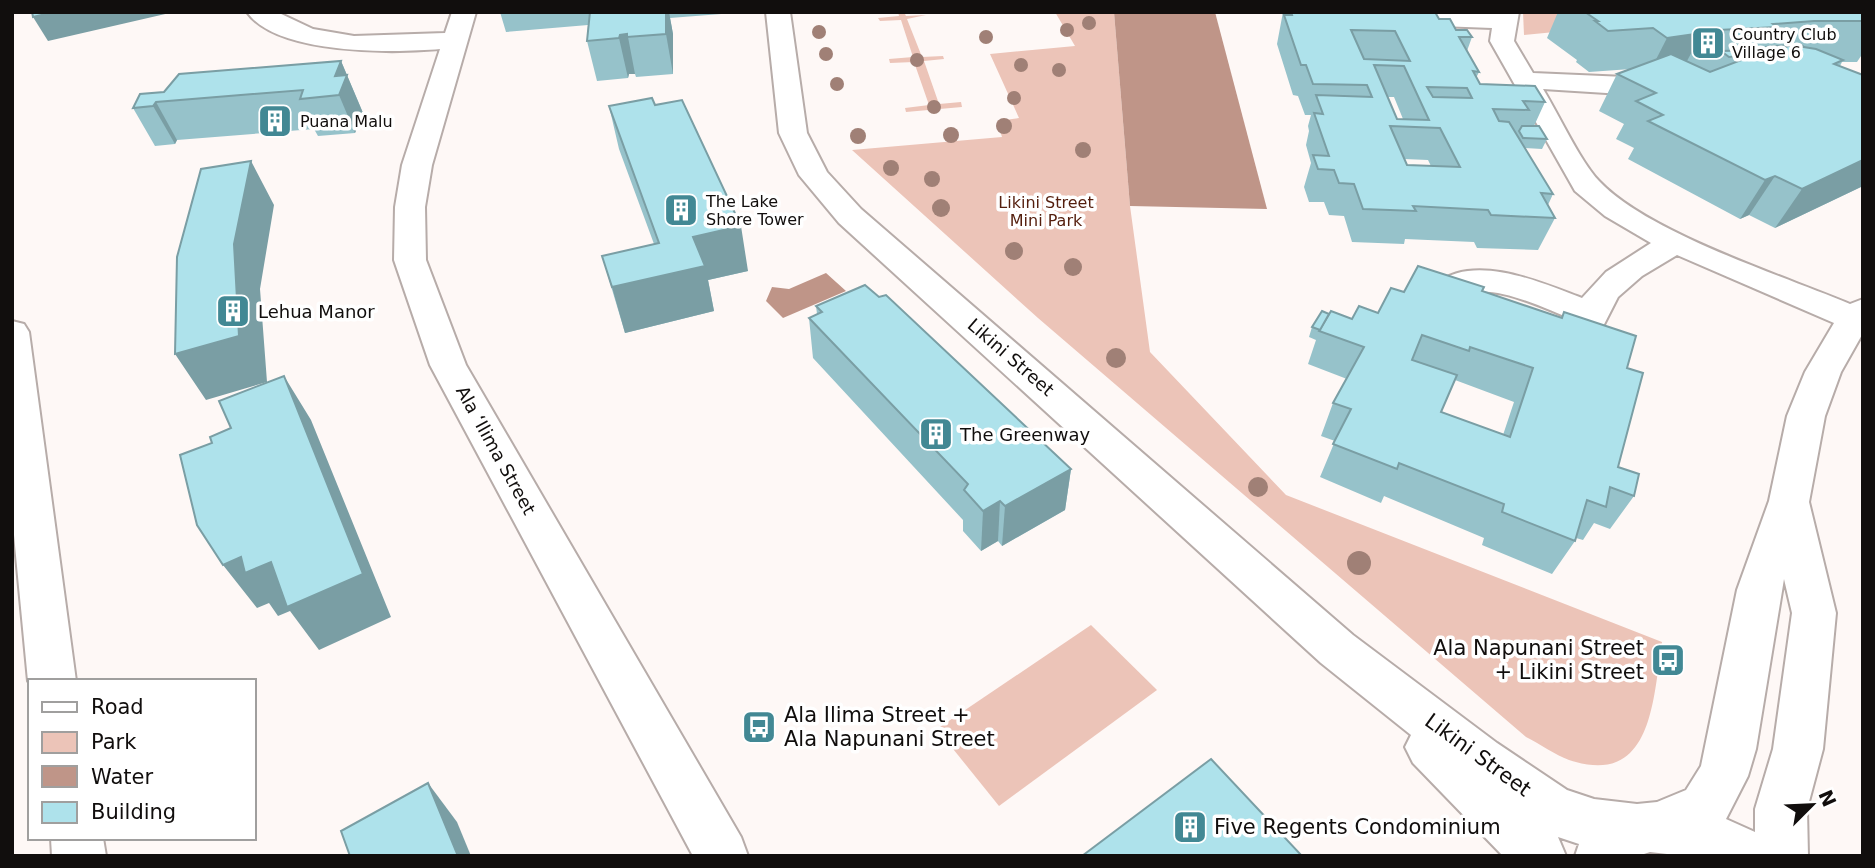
<svg xmlns="http://www.w3.org/2000/svg" width="1875" height="868" viewBox="0 0 1875 868" font-family="'DejaVu Sans',sans-serif">
<rect width="100%" height="100%" fill="#fef8f6"/>
<g fill="#ecc4b8">
<path d="M898 12H904L906 16 926 15 907 19 922 57 943 56 944 59 924 61 939 104 961 102 962 107 906 112 905 108 929 105 914 62 890 63 889 59 913 57 901 20 880 21 878 18 899 16Z"/>
<path d="M1055 12H1114L1130 206 1150 352 1286 495 1662 642C1653 699 1653 788 1569 760 1555 755 1540 744 1526 737L1038 318 852 150 1002 137 997 121 1019 118 990 54 1075 46Z"/>
<path d="M1523 12H1760L1524 35Z"/>
<path d="M1091 625 1157 690 999 806 937 729Z"/>
</g>
<g fill="#bf9588">
<path d="M1114 12H1215L1267 209 1130 206Z"/>
<path d="M826 273 846 291 783 318 766 301 772 287 789 289Z"/>
</g>
<g fill="none" stroke-linecap="round" stroke-linejoin="round">
<g stroke="#b7aca9" stroke-width="4">
<g id="minor">
<path d="M247 12H277L313 29 354 36 445 33 452 12H476L432 165 425 207 426 260 466 365 741 837 748 856H693L430 365 394 260 395 207 402 165 440 49C394 53 277 55 247 12Z"/>
<path d="M766 12H790L807 133 827 172 861 209 1353 635 1497 743 1567 790 1594 799 1637 804 1657 802 1686 790 1701 766 1737 590 1769 501 1787 416 1805 372 1834 323 1677 255 1642 276 1618 297 1594 344 1582 348 1570 344 1564 336 1571 319C1547 309 1481 277 1460 299 1455 303 1452 312 1448 318L1436 321 1424 318 1419 310C1424 301 1429 289 1437 283 1476 253 1542 283 1582 298L1606 272 1651 243 1605 216 1575 191 1490 41 1492 28 1386 24 1378 22 1374 17 1377 12H1519L1514 41 1533 73 1672 79 1676 85 1672 91 1638 95 1543 89C1559 115 1580 161 1599 181 1648 233 1781 275 1850 304L1863 299V333L1841 372 1825 416 1809 502 1836 613 1823 749 1807 809 1808 856H1684L1650 852 1638 856H1575L1579 844 1558 837 1566 856H1503L1413 763 1405 747 1411 735 1321 663 839 223 799 175 779 133ZM1784 579 1792 613 1773 749 1755 809V832L1726 819 1748 776 1756 749Z"/>
</g>
</g>
<g stroke="#b7aca9" stroke-width="4">
<g id="major">
<path d="M12 321 24 324 29 332 76 681H30V684L28 681 12 514Z"/>
<path d="M51 838H103L106 856H52Z"/>
</g>
</g>
<use href="#minor" fill="#fff" fill-rule="evenodd"/>
<use href="#major" fill="#fff" fill-rule="evenodd"/>
</g>
<g fill="#a08076">
<circle cx="1089" cy="23" r="7"/>
<circle cx="1067" cy="30" r="7"/>
<circle cx="819" cy="32" r="7"/>
<circle cx="986" cy="37" r="7"/>
<circle cx="826" cy="54" r="7"/>
<circle cx="917" cy="60" r="7"/>
<circle cx="1021" cy="65" r="7"/>
<circle cx="1059" cy="70" r="7"/>
<circle cx="837" cy="84" r="7"/>
<circle cx="1014" cy="98" r="7"/>
<circle cx="934" cy="107" r="7"/>
<circle cx="1004" cy="126" r="8"/>
<circle cx="951" cy="135" r="8"/>
<circle cx="858" cy="136" r="8"/>
<circle cx="1083" cy="150" r="8"/>
<circle cx="891" cy="168" r="8"/>
<circle cx="932" cy="179" r="8"/>
<circle cx="941" cy="208" r="9"/>
<circle cx="1014" cy="251" r="9"/>
<circle cx="1073" cy="267" r="9"/>
<circle cx="1116" cy="358" r="10"/>
<circle cx="1258" cy="487" r="10"/>
<circle cx="1359" cy="563" r="12"/>
</g>
<g fill="#96c2ca" fill-rule="evenodd">
<path d="M500 12H734V13L670 18 673 34V74L636 77 635 74H629L628 78 597 81 587 41 588 25 506 32Z"/>
<path d="M1283 12H1435L1439 19 1456 30 1472 37 1467 51 1479 72 1476 78 1480 84 1545 102 1534 126 1547 139 1542 149 1525 148 1553 194 1548 205 1555 218 1538 250 1477 248 1474 242 1405 239 1404 244 1352 242 1344 216 1329 215 1324 202H1309L1304 187 1311 163 1306 145 1309 131 1308 126 1311 115H1305L1298 96 1293 95 1277 44ZM1387 97H1394L1403 119H1397ZM1404 159 1428 160 1431 166 1407 165Z"/>
<path d="M1558 12H1863V53L1857 62H1842L1840 66 1863 75V186L1775 228 1749 215 1740 219 1628 159 1634 148 1616 139 1624 124 1599 111 1617 74 1631 69 1589 72 1576 62 1577 60 1547 38Z"/>
<path d="M341 61 363 113 355 133 318 136 314 129 177 140 175 144 155 146 133 108 164 92Z"/>
<path d="M655 105 748 271 708 280 714 311 625 333 602 256 654 244 619 149 609 106Z"/>
<path d="M1482 291 1627 368 1618 467 1634 496 1610 529 1594 523 1583 540 1576 538 1575 541 1552 574 1482 545 1484 538 1384 496 1381 503 1320 477 1335 441 1321 436 1333 403 1347 379 1308 364 1316 340 1309 337 1312 327 1329 314 1352 319 1378 313 1404 292ZM1455 380 1514 402 1503 435 1441 412Z"/>
<path d="M879 297 1071 469 1065 510 1002 546 998 541 981 551 963 531V520L813 358 809 318 817 314 816 306Z"/>
</g>
<g fill="#7a9ea4">
<path d="M54 12H174L48 41 33 17Z"/>
<path d="M621 12 628 37 635 74H629L628 78 619 38Z"/>
<path d="M666 12H669L673 34V74L666 34Z"/>
<path d="M1702 33 1680 74 1646 79 1667 38Z"/>
<path d="M341 61 363 113 355 133 339 95 335 76Z"/>
<path d="M156 102 177 140 175 144 153 106Z"/>
<path d="M1863 160V186L1775 228 1802 189Z"/>
<path d="M251 161 274 205 260 289 267 382 206 400 175 354 234 244Z"/>
<path d="M1775 176 1749 215 1740 219 1765 180Z"/>
<path d="M741 226 748 271 708 280 714 311 625 333 612 287 693 237Z"/>
<path d="M284 376 311 420 391 617 319 650 290 611 278 616 269 603 257 608 223 565 241 557 271 562Z"/>
<path d="M1071 469 1065 510 1002 546 1005 506Z"/>
<path d="M1000 501 998 541 981 551 983 511Z"/>
<path d="M428 783 457 822 471 856H458Z"/>
</g>
<g fill="#aee2eb" stroke="#7a9ea4" stroke-width="2" fill-rule="evenodd">
<path d="M32 12H54L33 17Z"/>
<path d="M590 12H666V34L627 37V34L620 35 619 38 587 41Z"/>
<path d="M1291 12H1435L1439 19H1450L1456 30H1467L1472 37H1459L1479 72 1473 71 1480 84 1535 86 1545 102 1523 101 1529 110 1493 109 1499 121 1509 122 1553 194 1541 193 1555 218 1491 215 1488 210 1413 206 1416 211 1363 209 1354 184 1339 183 1334 170 1318 169 1313 155 1329 156 1314 113 1323 114 1316 95 1372 97 1367 85 1313 84 1306 65H1301L1284 15H1292ZM1351 30 1395 31 1410 61 1364 59ZM1374 65 1404 66 1429 120 1397 119ZM1427 87 1467 88 1472 98 1433 97ZM1390 126 1440 128 1460 167 1407 165Z"/>
<path d="M1585 12H1863V21H1814L1773 24 1777 27 1698 31 1702 33 1667 38 1653 28 1608 31 1595 21H1598Z"/>
<path d="M1800 44 1804 47 1791 45 1775 51 1770 49 1753 55 1729 57 1721 51 1764 50 1766 47Z"/>
<path d="M1791 45 1816 49 1843 60 1834 64 1863 75V160L1802 189 1775 176 1765 180 1648 121 1663 115 1636 101 1656 93 1617 74 1671 54 1710 72 1770 49 1775 51Z"/>
<path d="M341 61 335 76 347 75 339 95 300 99 303 90 156 102 153 106 133 108 140 94 164 92 179 74Z"/>
<path d="M652 98 655 105 682 100 741 226 693 237 705 266 612 287 602 256 659 243 609 106Z"/>
<path d="M1522 126H1539L1547 139 1523 138 1519 131Z"/>
<path d="M251 161 234 244 239 336 175 354 177 257 201 169Z"/>
<path d="M1418 266 1484 287 1482 291 1562 318 1564 312 1636 336 1627 368 1643 373 1618 467 1639 474 1634 496 1610 487 1606 507 1587 500 1575 541 1502 512 1504 504 1399 463 1397 469 1333 444 1351 409 1333 403 1364 347 1319 331 1331 311 1352 319 1359 306 1378 313 1391 288 1404 292ZM1422 335 1469 351 1470 347 1533 368 1510 437 1441 412 1457 375 1412 360Z"/>
<path d="M865 285 879 297 886 295 1071 469 1005 506 1000 501 983 511 964 490 968 484 809 318 822 312 816 306Z"/>
<path d="M1322 311 1329 314 1320 330 1312 327Z"/>
<path d="M284 376 363 574 287 607 271 562 245 573 241 557 223 565 197 525 180 455 212 443 210 437 231 428 219 401Z"/>
<path d="M1211 759 1302 856H1082Z"/>
<path d="M428 783 458 856H350L341 831Z"/>
</g>
<defs>
<g id="building-square" transform="scale(1.75)"><rect x="-9" y="-9" width="18" height="18" rx="4" fill="#428894" stroke="#fff"/><path d="M-4-6H4V6H1V3H-1V6H-4ZM-2.5-4.3h1.7v1.8h-1.7ZM.8-4.3h1.7v1.8H.8ZM-2.5-1h1.7V.8h-1.7ZM.8-1h1.7V.8H.8Z" fill="#fff"/></g>
<g id="bus-square" transform="scale(1.75)"><rect x="-9" y="-9" width="18" height="18" rx="4" fill="#428894" stroke="#fff"/><path d="M-5-6H5V4H4V6H2V4H-2V6H-4V4H-5ZM-3.5-4V0h7V-4ZM-3.5 1.2v1.5H-2V1.2ZM2 1.2v1.5H3.5V1.2Z" fill="#fff"/></g>
</defs>
<g fill-rule="evenodd">
<use href="#building-square" x="1708" y="43"/>
<use href="#building-square" x="275" y="121"/>
<use href="#building-square" x="681" y="210"/>
<use href="#building-square" x="233" y="311"/>
<use href="#building-square" x="936" y="434"/>
<use href="#bus-square" x="1668" y="660"/>
<use href="#bus-square" x="759" y="727"/>
<use href="#building-square" x="1190" y="827"/>
</g>
<g text-anchor="middle" dominant-baseline="central" stroke-width="7" stroke-linejoin="round" paint-order="stroke">
<g font-size="16" fill="#110e0d" stroke="#fff" text-anchor="start">
<text x="1732" y="34">Country Club<tspan x="1732" dy="18">Village 6</tspan></text>
<text x="300" y="121">Puana Malu</text>
<text x="706" y="201">The Lake<tspan x="706" dy="18">Shore Tower</tspan></text>
</g>
<g font-size="16" fill="#541e0d" stroke="#fff">
<text x="1046" y="202">Likini Street<tspan x="1046" dy="18">Mini Park</tspan></text>
</g>
<g font-size="18" fill="#110e0d" stroke="#fff" text-anchor="start">
<text x="258" y="311">Lehua Manor</text>
<text x="960" y="434">The Greenway</text>
</g>
<g font-size="18" fill="#110e0d" stroke="#fff">
<text transform="translate(1011 357) rotate(41)">Likini Street</text>
<text transform="translate(496 450) rotate(61)">Ala ʻIlima Street</text>
</g>
<g font-size="21" fill="#110e0d" stroke="#fff" text-anchor="start">
<text x="1644" y="648" text-anchor="end">Ala Napunani Street<tspan x="1644" dy="24">+ Likini Street</tspan></text>
<text x="784" y="715">Ala Ilima Street +<tspan x="784" dy="24">Ala Napunani Street</tspan></text>
<text x="1214" y="827">Five Regents Condominium</text>
</g>
<g font-size="21" fill="#110e0d" stroke="#fff">
<text transform="translate(1478 755) rotate(36)">Likini Street</text>
</g>
</g>
<rect width="1875" height="868" fill="none" stroke="#110e0d" stroke-width="28"/>
<rect x="28" y="679" width="228" height="161" fill="#ffffff" stroke="#a09f9e" stroke-width="2"/>
<rect x="42" y="702" width="35" height="10" fill="#ffffff" stroke="#a09f9e" stroke-width="2"/>
<text x="91" y="714" font-size="21" fill="#110e0d">Road</text>
<rect x="42" y="732" width="35" height="21" fill="#ecc4b8" stroke="#a09f9e" stroke-width="2"/>
<text x="91" y="749" font-size="21" fill="#110e0d">Park</text>
<rect x="42" y="766" width="35" height="21" fill="#bf9588" stroke="#a09f9e" stroke-width="2"/>
<text x="91" y="784" font-size="21" fill="#110e0d">Water</text>
<rect x="42" y="802" width="35" height="21" fill="#aee2eb" stroke="#a09f9e" stroke-width="2"/>
<text x="91" y="819" font-size="21" fill="#110e0d">Building</text>
<g transform="translate(1812 805) rotate(66)" stroke="#ffffff" stroke-width="5" paint-order="stroke">
<path d="M0-5L12 26L0 18L-12 26Z" fill="#110e0d"/>
<text y="-10" font-size="19" font-weight="bold" text-anchor="middle" fill="#110e0d">N</text>
</g>
</svg>
